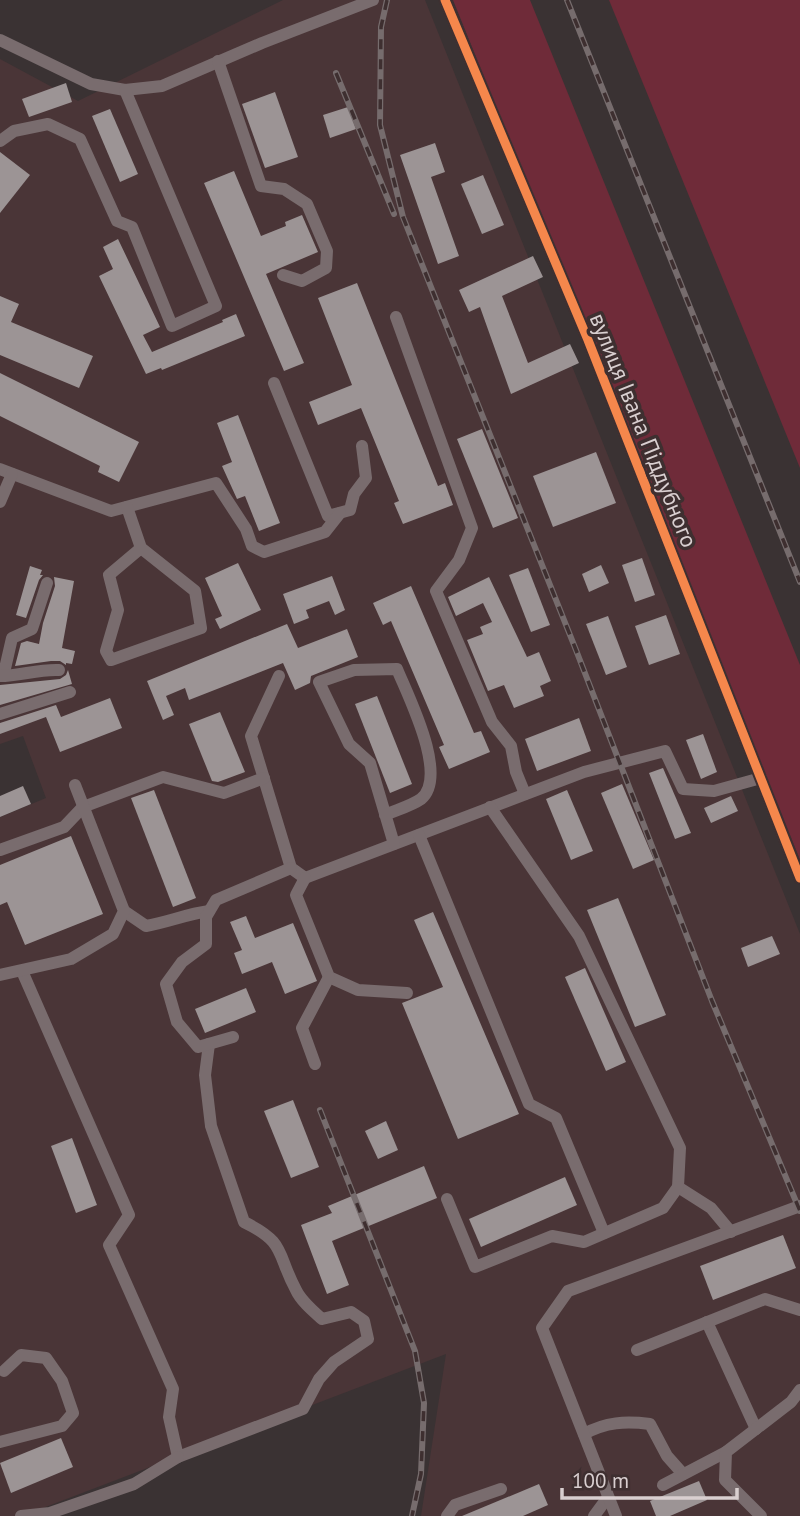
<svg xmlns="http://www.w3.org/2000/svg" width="800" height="1516" viewBox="0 0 800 1516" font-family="'PT Sans',sans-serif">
<rect width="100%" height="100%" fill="#3a3233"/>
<path fill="#4a3537" d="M283 0H425L800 934V1516H421L446 1354 22 1516H0V817L46 798 23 736 0 744V59L78 101Z"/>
<g fill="#6f2b39">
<path d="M453 0H530L800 665V860Z"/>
<path d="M609 0H800V468Z"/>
</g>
<g fill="#9c9495">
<path d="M66 83 72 102 29 117 22 99Z"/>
<path d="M275 92 298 157 265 168 242 104Z"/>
<path d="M348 107 356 129 330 138 323 115Z"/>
<path d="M110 109 138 174 120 182 92 116Z"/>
<path d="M435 143 445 172 431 177 459 256 438 264 400 155Z"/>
<path d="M0 152 30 175 0 213Z"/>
<path d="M234 171 261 236 286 226 285 222 302 215 318 252 266 274 304 363 284 371 204 183Z"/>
<path d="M483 175 504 225 482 234 461 184Z"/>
<path d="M118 239 160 327 143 335 152 352 223 322 222 320 236 314 245 336 162 370 161 368 146 374 99 276 113 269 103 247Z"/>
<path d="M533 256 543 277 502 296 528 363 570 344 579 363 511 394 480 307 469 312 459 290Z"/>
<path d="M357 283 438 486 445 483 453 505 403 524 394 503 399 501 361 408 318 425 309 402 352 385 318 298Z"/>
<path d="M0 296 19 304 11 322 93 356 79 388 0 355Z"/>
<path d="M0 373 139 442 119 482 98 472 100 466 0 416Z"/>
<path d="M238 415 280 523 259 531 245 496 237 499 222 466 232 462 217 423Z"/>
<path d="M482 429 518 518 493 528 457 439Z"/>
<path d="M596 452 616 503 553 527 533 476Z"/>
<path d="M642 558 655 595 635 602 622 565Z"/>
<path d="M238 563 261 610 220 629 215 619 222 616 205 578Z"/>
<path d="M601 565 609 583 589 592 582 574Z"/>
<path d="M30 566 42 570 40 575H43L39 580 26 618 16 615Z"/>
<path d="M528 568 550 625 531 632 509 575Z"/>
<path d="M332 576 345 610 335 615 329 601 306 610 309 618 294 624 283 594Z"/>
<path d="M54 577 74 581 62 648 75 651 72 664 66 663V665L60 661H51L15 666 21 643 27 641 39 644 43 623 55 586Z"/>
<path d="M489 577 527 657 539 652 551 681 540 686 544 696 514 708 504 685 488 691 467 640 483 634 480 627 492 622 483 603 456 616 448 597Z"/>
<path d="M411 586 474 733 481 731 490 752 449 769 439 747 444 745 391 621 383 625 373 603Z"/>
<path d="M666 615 680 654 649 665 635 626Z"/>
<path d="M608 616 627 667 606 675 586 624Z"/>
<path d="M287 624 298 648 347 629 358 657 311 676 310 683 295 690 283 663 189 700 185 688 166 696 174 715 163 720 147 681Z"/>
<path d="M68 670 72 684 0 705V685L60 679 66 675Z"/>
<path d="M377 696 412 784 390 793 355 704Z"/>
<path d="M110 698 122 728 60 752 46 717 0 734V723L56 705 61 717Z"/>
<path d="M220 712 245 772 218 782 212 781 189 724Z"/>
<path d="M579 718 591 751 537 771 525 739Z"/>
<path d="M703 734 717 772 701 779 686 740Z"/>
<path d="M663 768 691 833 675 839 649 773Z"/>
<path d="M622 784 654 860 633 869 601 793Z"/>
<path d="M23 786 31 804 0 817V796Z"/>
<path d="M154 790 196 898 173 907 131 798Z"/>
<path d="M567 790 593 851 571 860 546 799Z"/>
<path d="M731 796 738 811 711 823 704 808Z"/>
<path d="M71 836 103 914 25 945 7 902 0 905V865Z"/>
<path d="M618 898 666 1015 635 1027 587 910Z"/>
<path d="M433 912 519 1114 458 1139 402 1003 443 987 414 920Z"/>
<path d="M246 916 255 938 293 923 317 981 285 994 272 962 242 974 234 953 242 950 230 922Z"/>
<path d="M772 936 780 954 748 967 741 948Z"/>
<path d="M585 968 626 1062 606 1071 565 977Z"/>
<path d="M246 988 256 1012 205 1033 195 1009Z"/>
<path d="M293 1100 319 1167 291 1178 264 1111Z"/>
<path d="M386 1121 398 1150 378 1159 365 1131Z"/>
<path d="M72 1138 97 1205 76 1213 51 1146Z"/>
<path d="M424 1166 437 1198 332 1241 349 1285 327 1294 301 1225 332 1213 328 1206Z"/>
<path d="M565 1177 577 1205 481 1247 469 1219Z"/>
<path d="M783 1235 796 1268 713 1300 700 1266Z"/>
<path d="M61 1438 73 1467 11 1493 0 1463Z"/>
<path d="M699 1481 707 1500 670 1516H656L650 1501Z"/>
<path d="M539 1484 548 1505 523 1516H462Z"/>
</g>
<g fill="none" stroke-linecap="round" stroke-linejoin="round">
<g stroke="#796c6e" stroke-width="12">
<path d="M445 0 588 340 800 878"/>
<path d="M0 40 91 84 125 90 162 86 262 43 373 0"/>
<path d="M218 61 261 186 284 189 307 204 327 251 326 268 302 281 283 275"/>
<path d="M0 141 14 131 48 124 80 139 117 221 132 227 172 326 216 306 125 90"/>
<path d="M396 317 472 528 459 560 436 591 492 722 511 746 516 772 525 794"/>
<path d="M274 383 328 516 350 510 354 494 366 478 362 446"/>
<path d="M0 469 111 511 216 483 246 529 252 546 264 552 325 532 340 513"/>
<path d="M0 502 12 474"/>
<path d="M127 507 141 548 109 575 118 610 106 651 111 660 201 628 195 591 141 548"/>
<path d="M0 674 4 673 12 638 32 629 47 583"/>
<path d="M0 676C20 676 38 669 59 670"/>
<path d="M279 676 251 736 291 868 305 878 584 772 665 751 683 789 714 791 761 778"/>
<path d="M0 714 70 692"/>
<path d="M490 807 579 936 680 1148 678 1187 711 1208 731 1232"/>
<path d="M385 815C396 810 411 806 421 799 449 776 408 696 397 669L354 670 319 682 349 744 370 763 394 844"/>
<path d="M419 835 529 1104 556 1118 604 1233"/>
<path d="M0 850 64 827 83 807 163 777 224 793 264 778"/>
<path d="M305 878 296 895 329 977 358 990 407 993"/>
<path d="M124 911 146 926C168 922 187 914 209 911"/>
<path d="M22 971 129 1215 109 1245 173 1389 169 1417 178 1457 303 1409 319 1379 334 1362 368 1339 364 1321 351 1312 322 1319C313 1311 301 1301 296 1290 276 1253 287 1243 244 1222L211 1126 205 1075 209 1044"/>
<path d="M0 975 71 959 113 934 124 911 75 785"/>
<path d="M233 1037 198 1047 177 1022 166 984 182 962 206 944V917L216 900 291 868"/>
<path d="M315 1064 302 1028 329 977"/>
<path d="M447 1199 475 1267 552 1236 584 1242 663 1208 678 1187"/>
<path d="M707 1322 756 1429"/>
<path d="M637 1350 765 1299 800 1310"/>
<path d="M584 1434C606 1422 625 1421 650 1424L667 1456 683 1474"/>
<path d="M0 1442 62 1426 73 1413 62 1381 46 1358 21 1355 4 1371"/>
<path d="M663 1485 726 1452"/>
<path d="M21 1516 50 1513 134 1484 178 1457"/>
<path d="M447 1516 455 1505 501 1489"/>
<path d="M594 1516 608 1497"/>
<path d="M616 1516 542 1328 568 1291 800 1206"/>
<path d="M761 1516 725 1480 726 1452 791 1402 800 1390"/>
</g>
<g stroke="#766c6d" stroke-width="6">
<g id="rail">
<path d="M387 0 381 27 380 125 403 217 576 650 712 1001 800 1211"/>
<path d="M567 0 800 582"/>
<path d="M336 73 394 214"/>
<path d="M320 1110 415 1351 424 1403 421 1474 412 1516"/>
</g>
</g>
<use href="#rail" stroke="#3e2f30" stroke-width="3.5" stroke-dasharray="10" stroke-linecap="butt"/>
<g stroke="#3e2f30" stroke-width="13">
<path id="cycleway" d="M445 0 588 340 800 878"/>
</g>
<use href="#cycleway" stroke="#f5874c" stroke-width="9"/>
</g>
<g text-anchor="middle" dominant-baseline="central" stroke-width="7" stroke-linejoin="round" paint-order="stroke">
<g font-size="23" fill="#d9cfd0" stroke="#3e2f30">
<text transform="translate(644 430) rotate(68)">вулиця Івана Піддубного</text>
</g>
</g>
<path d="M562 1488v10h175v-10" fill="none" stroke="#d9cfd0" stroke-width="3.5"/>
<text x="572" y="1488" font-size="21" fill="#d9cfd0" stroke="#3e2f30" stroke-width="5" paint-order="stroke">100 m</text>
</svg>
